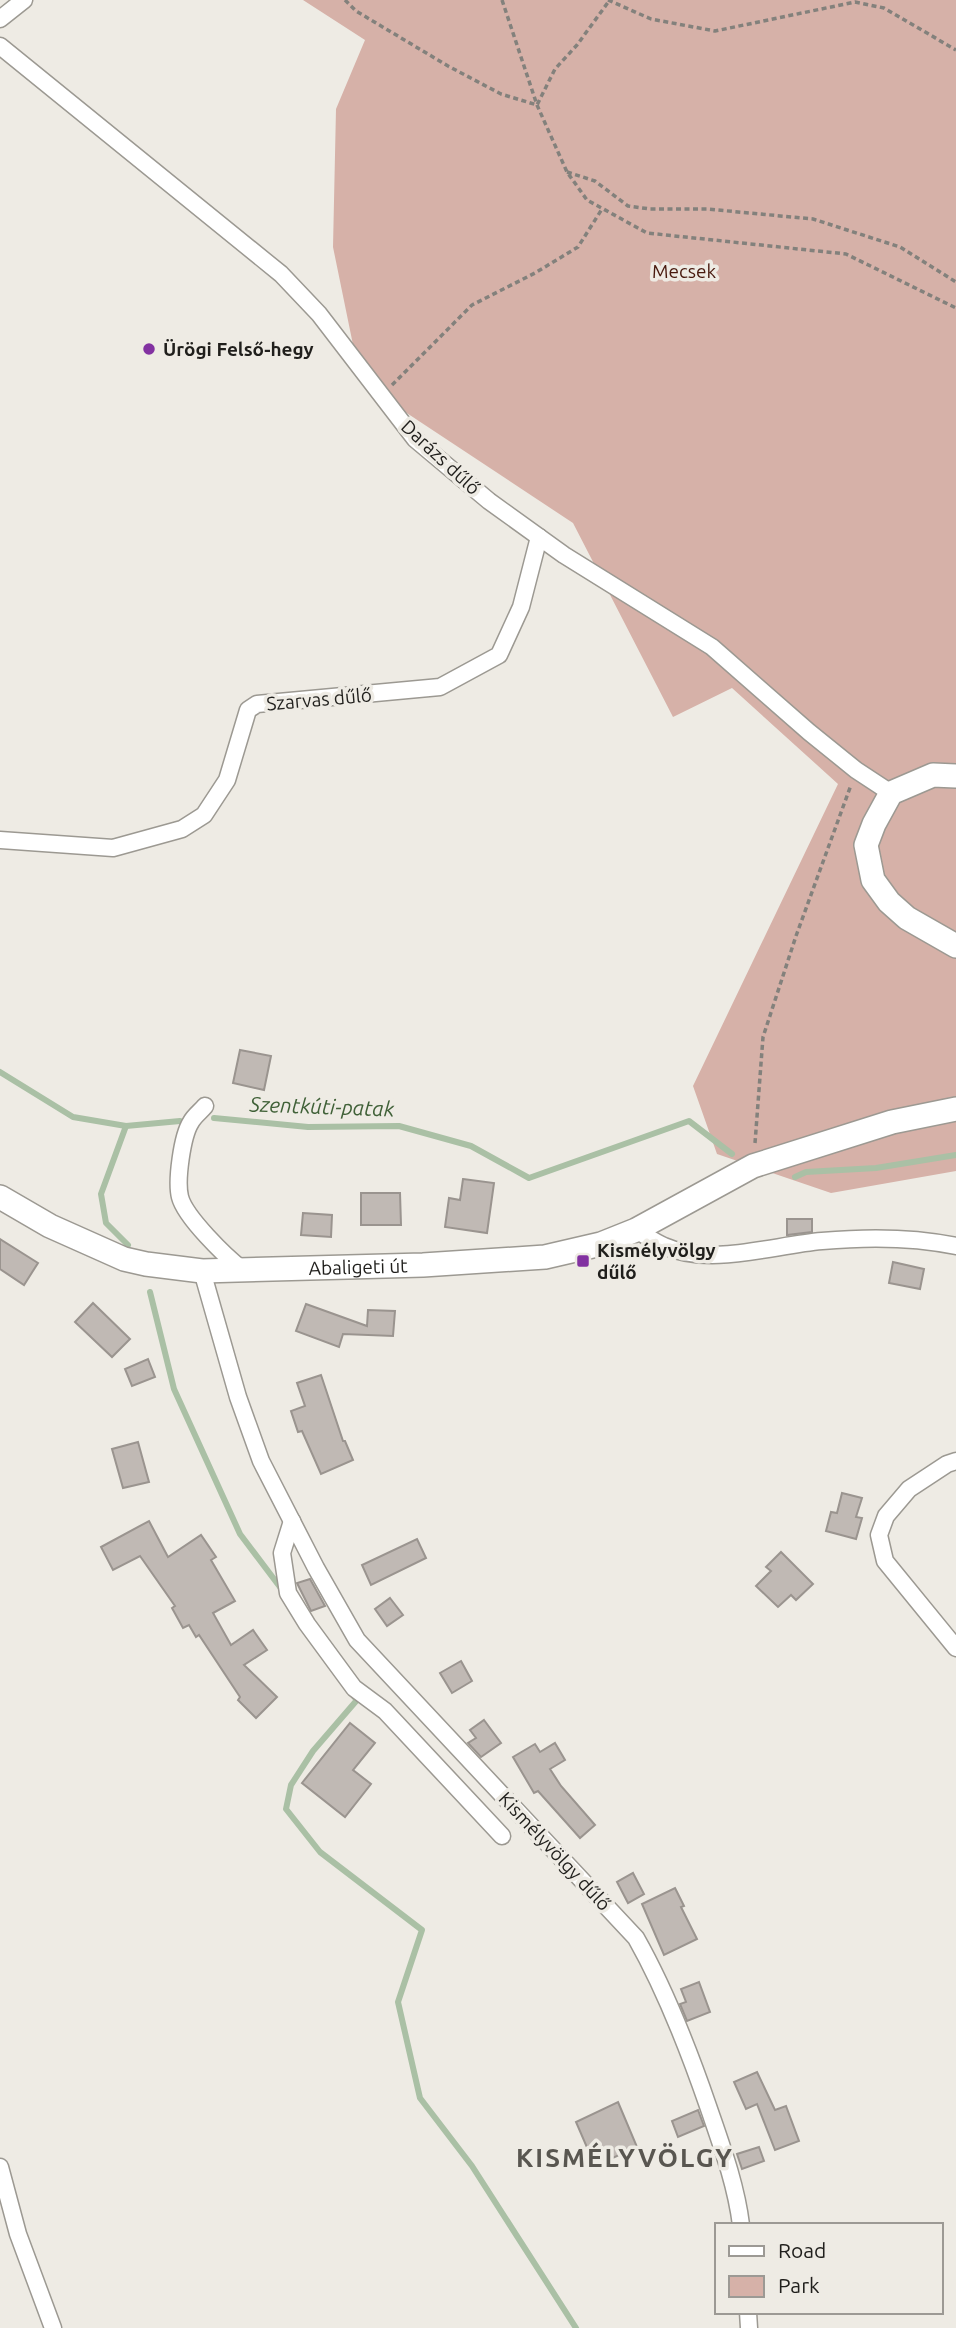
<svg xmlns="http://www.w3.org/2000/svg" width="956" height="2328" viewBox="0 0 956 2328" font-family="Ubuntu,sans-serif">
<rect width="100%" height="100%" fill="#eeebe4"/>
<path fill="#d6b1a8" d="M303 0H956V1171L831 1193 717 1154 693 1086 838 784 732 688 673 717 573 523 381 396 359 374 333 247 336 109 365 40Z"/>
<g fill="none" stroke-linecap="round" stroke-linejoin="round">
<g stroke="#aac0a5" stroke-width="6">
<path d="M0 1072 73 1117 126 1126 180 1121"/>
<path d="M214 1118 308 1127 399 1126 471 1146 529 1178 689 1121 732 1154"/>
<path d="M126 1126 101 1194 106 1223 128 1245"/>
<path d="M795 1177 806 1172 876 1168 956 1155"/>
<path d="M150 1292 174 1389 240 1534 283 1591"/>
<path d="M352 1694 357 1700 313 1751 291 1785 286 1809 320 1852 422 1930 398 2002 420 2098 472 2166 576 2328"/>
</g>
</g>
<g fill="#c0b9b4" stroke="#9a948f" stroke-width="2">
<path d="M240 1050 271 1056 264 1090 233 1083Z"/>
<path d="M463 1179 494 1183 487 1233 445 1227 449 1198 460 1200Z"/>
<path d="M361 1193H400L401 1225H361Z"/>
<path d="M303 1213 332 1215 331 1237 301 1235Z"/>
<path d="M787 1219H812V1232L787 1235Z"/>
<path d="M0 1239 38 1263 24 1285 0 1269Z"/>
<path d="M893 1262 924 1269 920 1289 889 1283Z"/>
<path d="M93 1303 130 1339 112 1357 75 1322Z"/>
<path d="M306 1304 367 1326 368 1310 395 1311 393 1336 343 1334 339 1347 296 1331Z"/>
<path d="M148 1359 155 1377 132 1386 125 1369Z"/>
<path d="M321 1375 343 1441H345L353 1460 321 1474 302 1431 298 1432 291 1411 305 1406 297 1383Z"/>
<path d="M138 1442 149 1482 123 1488 112 1449Z"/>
<path d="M842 1493 862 1498 856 1517 862 1518 856 1539 826 1531 831 1512 837 1513Z"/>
<path d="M149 1521 168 1557 201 1535 216 1557 211 1560 235 1601 213 1613 231 1645 253 1630 267 1650 244 1665 277 1697 256 1718 238 1700 240 1697 199 1635 196 1637 189 1625 183 1628 172 1608 175 1606 140 1556 113 1570 101 1547Z"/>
<path d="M417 1539 426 1558 371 1585 362 1565Z"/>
<path d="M781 1552 813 1584 796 1600 791 1595 778 1607 756 1586 771 1571 766 1567Z"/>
<path d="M310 1579 325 1606 311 1611 297 1583Z"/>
<path d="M390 1598 403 1615 387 1626 375 1609Z"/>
<path d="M461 1661 472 1681 452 1693 440 1673Z"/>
<path d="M484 1720 501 1743 481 1757 468 1743 476 1738 470 1730Z"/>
<path d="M350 1723 375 1743 353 1770 371 1784 345 1817 302 1783Z"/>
<path d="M555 1743 565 1760 550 1769 561 1786 595 1825 580 1838 538 1791 534 1793 513 1757 535 1744 540 1752Z"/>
<path d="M633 1873 644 1894 628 1903 617 1882Z"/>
<path d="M675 1888 684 1906 681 1907 697 1939 664 1955 642 1904Z"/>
<path d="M699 1982 710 2012 687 2021 680 2004 686 2002 681 1989Z"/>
<path d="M757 2072 775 2110 786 2106 799 2141 775 2150 757 2104 746 2109 734 2082Z"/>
<path d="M618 2102 637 2147 595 2166 576 2122Z"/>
<path d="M698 2110 704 2126 678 2137 672 2121Z"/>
<path d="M759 2147 764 2161 742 2169 737 2154Z"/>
</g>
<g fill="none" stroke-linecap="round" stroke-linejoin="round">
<g stroke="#9c9992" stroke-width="19">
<g id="street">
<path d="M0 19 24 0"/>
<path d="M0 46 281 274 319 314 415 439 489 501 564 555 712 647 809 732 856 770 891 793"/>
<path d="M0 840 113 848 182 829 204 815 227 780 248 710 257 704 440 687 499 655 521 607 539 537"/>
<path d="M205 1106C201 1111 194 1116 191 1122 182 1136 176 1181 180 1197 185 1217 226 1257 243 1270"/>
<path d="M636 1230C645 1235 654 1242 664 1246 711 1267 773 1245 822 1241 866 1237 913 1237 956 1246"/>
<path d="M202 1271 238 1397 261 1461 316 1568 357 1640 636 1938C666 1991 688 2048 708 2106 721 2144 736 2184 741 2225"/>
<path d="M956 1461 947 1464 909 1489 886 1516 879 1535 885 1561 956 1648"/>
<path d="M292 1521 282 1553 288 1593 307 1624 354 1688 385 1711 502 1836"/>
<path d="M0 2167 18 2234 53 2328"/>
<path d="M748 2312 749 2328"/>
</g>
</g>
<g stroke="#9c9992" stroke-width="26">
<g id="secondary">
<path d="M956 776 933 775 891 793 874 824 866 845 873 880 889 902 907 918 956 946"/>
<path id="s1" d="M0 1197 50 1226 124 1259 146 1264 202 1271 423 1265 545 1257 601 1244 636 1230 753 1166 892 1122 956 1109"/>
</g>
</g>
<g stroke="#83817c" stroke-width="3.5" stroke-dasharray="5 3.5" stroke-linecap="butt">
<path d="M345 0 356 11 448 66 501 94 537 105 555 69 577 45 609 1"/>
<path d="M502 0 537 105 567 172 587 200 647 233 846 254 956 308"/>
<path d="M608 0 651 19 715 31 855 2 884 8 956 50"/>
<path d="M567 172 595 181 628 206 650 209H707L813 219 900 247 956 282"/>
<path d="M392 385 472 305 535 273 578 247 602 209"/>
<path d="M755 1143 763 1037 796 936 851 785"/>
</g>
<use href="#street" stroke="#fff" stroke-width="16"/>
<use href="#secondary" stroke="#fff" stroke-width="23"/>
</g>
<g fill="#8231a1" stroke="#eeebe4" stroke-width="2.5">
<circle cx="149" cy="349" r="7"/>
<rect x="576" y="1254" width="14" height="14" rx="3.5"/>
</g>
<g text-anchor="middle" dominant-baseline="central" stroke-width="7" stroke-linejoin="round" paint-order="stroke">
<g font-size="19" fill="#48190e" stroke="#eeebe4">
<text x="684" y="271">Mecsek</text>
</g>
<g font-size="19" font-weight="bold" fill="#201f1c" stroke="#eeebe4" text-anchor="start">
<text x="163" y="349">Ürögi Felső-hegy</text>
<text x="597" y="1250">Kismélyvölgy<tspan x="597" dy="22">dűlő</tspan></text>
</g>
<g font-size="19" fill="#201f1c" stroke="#eeebe4">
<text transform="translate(441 457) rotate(43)">Darázs dűlő</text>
<text transform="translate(319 699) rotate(-5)">Szarvas dűlő</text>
<text stroke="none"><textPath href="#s1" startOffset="374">Abaligeti út</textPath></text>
<text transform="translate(555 1851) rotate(47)">Kismélyvölgy dűlő</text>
</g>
<g font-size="21" font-style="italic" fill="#406138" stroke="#eeebe4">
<text transform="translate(322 1106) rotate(2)">Szentkúti-patak</text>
</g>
<g font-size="26" font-weight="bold" letter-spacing="2" fill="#595650" stroke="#eeebe4">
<text x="625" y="2157">KISMÉLYVÖLGY</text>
</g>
</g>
<rect x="715" y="2223" width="228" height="91" fill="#eeebe4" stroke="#9c9994" stroke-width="2"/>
<rect x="729" y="2246" width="35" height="10" fill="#ffffff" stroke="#9c9994" stroke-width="2"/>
<text x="778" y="2258" font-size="21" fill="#201f1c">Road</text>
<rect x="729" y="2276" width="35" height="21" fill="#d6b1a8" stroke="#9c9994" stroke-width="2"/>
<text x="778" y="2293" font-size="21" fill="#201f1c">Park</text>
</svg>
